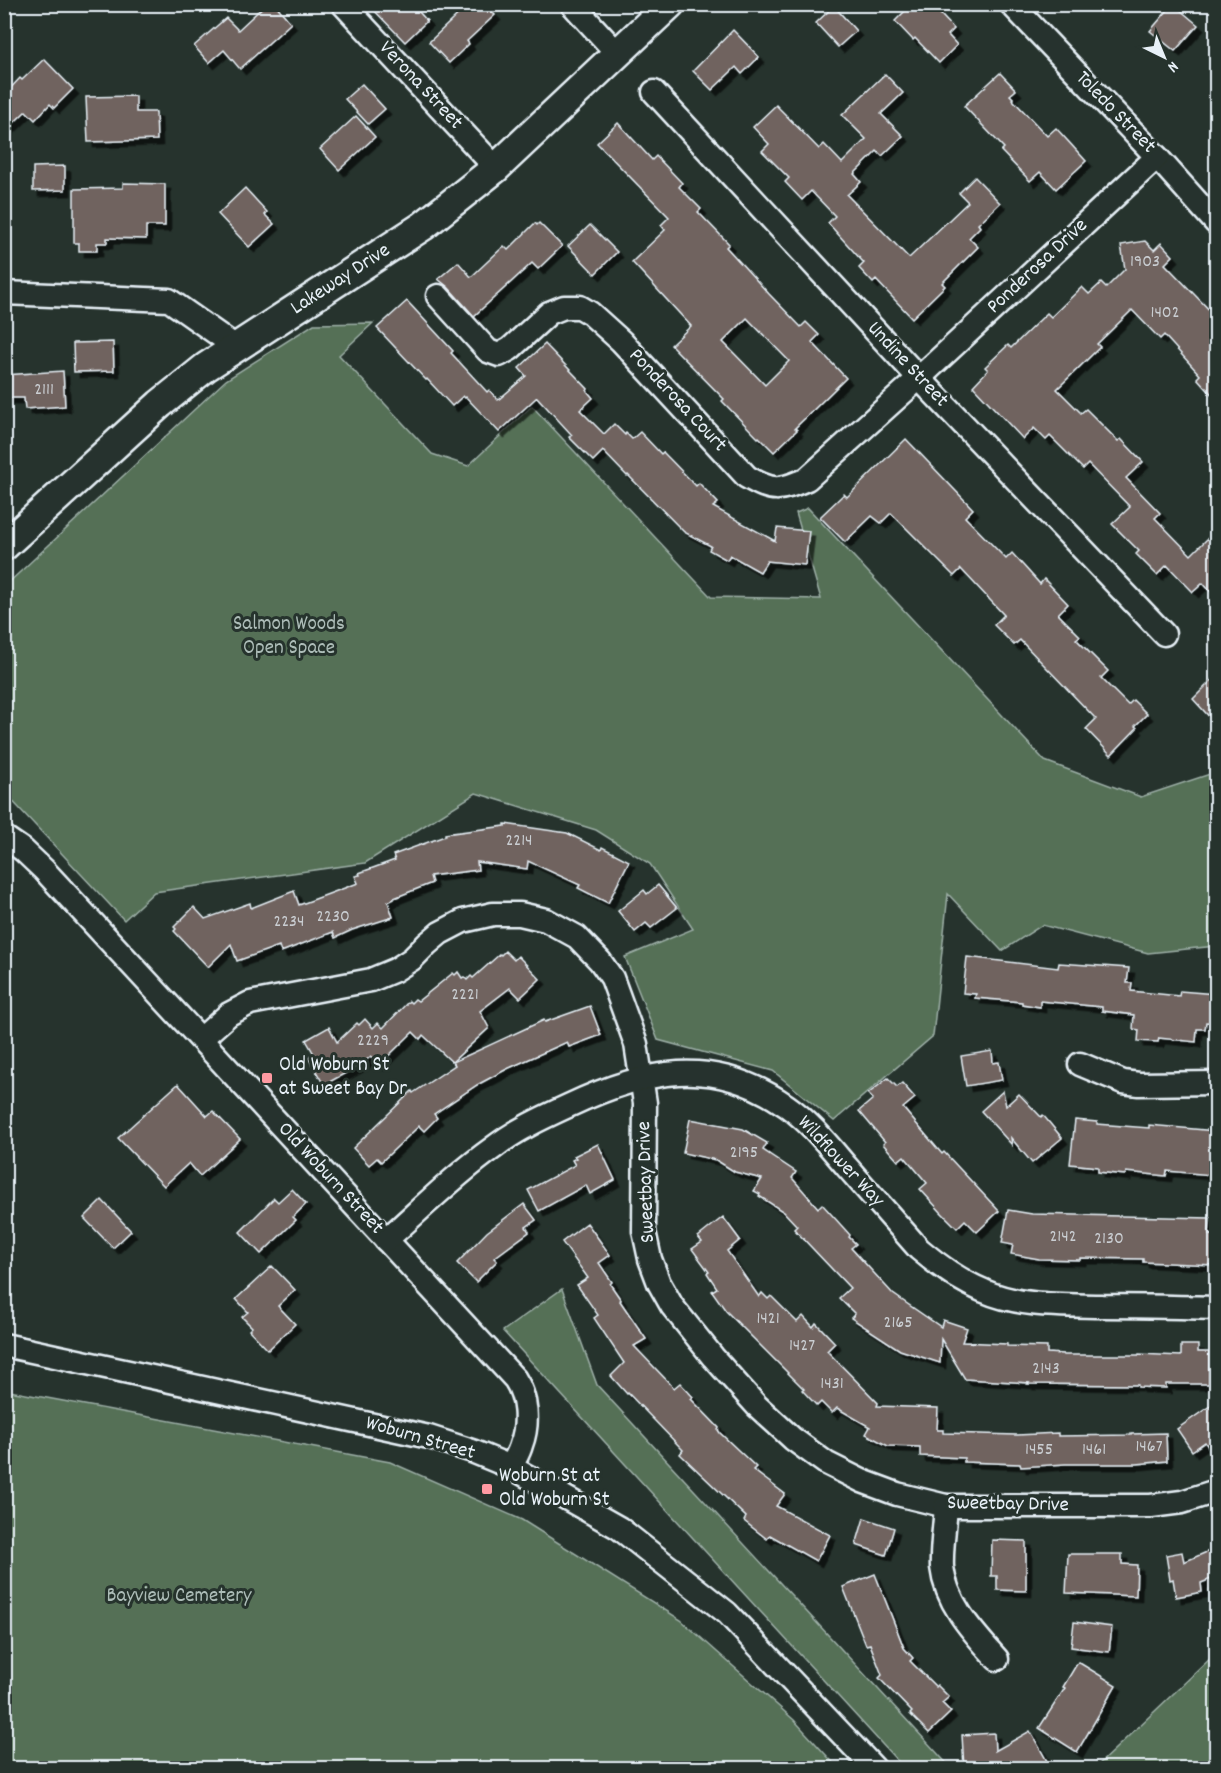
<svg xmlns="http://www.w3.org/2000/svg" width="1221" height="1773" viewBox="0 0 1221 1773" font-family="Dekko,sans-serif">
<defs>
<filter id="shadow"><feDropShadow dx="5.5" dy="5.5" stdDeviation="0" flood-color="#0009"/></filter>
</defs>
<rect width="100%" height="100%" fill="#26332d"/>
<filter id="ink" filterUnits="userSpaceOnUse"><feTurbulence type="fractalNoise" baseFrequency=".0167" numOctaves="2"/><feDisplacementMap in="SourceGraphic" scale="12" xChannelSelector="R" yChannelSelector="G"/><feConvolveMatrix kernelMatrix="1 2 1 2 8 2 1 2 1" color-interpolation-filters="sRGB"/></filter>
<g filter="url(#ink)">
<g fill="#557057" stroke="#9eb0a8" stroke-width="1.5">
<path d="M373 323 339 355 432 454 468 466 532 406 711 597 821 599 796 513 808 508 1045 761 1141 797 1216 772V946L1148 953 1042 925 1002 951 948 894 933 1036 834 1121 773 1071 658 1040 625 957 693 929 650 864 596 830 476 793 365 863 154 892 124 920 5 793V586L226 380 314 324Z"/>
<path d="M562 1289 597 1385 951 1768H904L503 1331Z"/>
<path d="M4 1390 390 1462 522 1520 681 1620 794 1720 838 1768H5Z"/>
<path d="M1216 1654V1768H1095L1213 1656Z"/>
</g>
<g fill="#70635e" stroke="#e8f1f8" stroke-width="1.5" fill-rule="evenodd" filter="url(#shadow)">
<path d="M266 4H275L291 23 240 69 224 50 209 63 194 46 226 18 238 30Z"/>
<path d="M368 4H412L427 21 405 42Z"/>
<path d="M469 4H484L495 15 467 41 469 44 449 63 429 42Z"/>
<path d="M912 4H931L954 29 948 35 957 45 939 63 915 38 913 40 895 21Z"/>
<path d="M1173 4 1198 25 1175 51 1150 31Z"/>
<path d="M834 6 856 31 838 47 816 23Z"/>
<path d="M733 30 759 57 742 74 736 67 712 90 693 71Z"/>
<path d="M44 59 73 89 54 108 50 104 35 120 26 111 4 132V95L20 78 22 80Z"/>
<path d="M1000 73 1016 90 1010 95 1013 98 1012 99 1047 136 1056 128 1086 161 1056 189 1040 172 1030 181 1001 151 1004 148 964 106Z"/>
<path d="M885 74 903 93 881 114 903 136 882 156 877 151 854 174 861 182 847 195 909 258 968 202 959 193 975 177 1000 203 978 224 980 227 969 238 978 247 942 283 945 286 912 318 876 280 873 283 859 268 864 263 828 223 835 216 811 191 802 200 785 182 789 178 762 151 769 144 753 127 776 105 819 149 824 144 842 163 866 139 842 115Z"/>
<path d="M362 84 385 109 368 124 345 99Z"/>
<path d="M136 96V112H156L157 140 88 142 86 97Z"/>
<path d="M356 116 375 137 339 170 320 149Z"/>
<path d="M618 123 652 160 656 156 682 183 679 187 701 209 698 212 729 244 726 247 769 294 801 327 806 322 819 335 812 342 846 378 795 428 797 430 774 452 759 437 758 438 722 401 724 399 671 345 691 326 632 262 665 230 661 225 669 217 597 143ZM747 318 789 361 765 385 723 342Z"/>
<path d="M65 166V190L33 191V167Z"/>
<path d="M123 183 165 184V226H146V239L107 238V243H97V251H79V243H74V189L123 188Z"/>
<path d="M245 188 267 212 265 215 274 224 249 247 218 214Z"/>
<path d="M535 223 537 225 539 223 562 246 538 269 532 263 474 316 448 287 438 279 458 262 471 277 504 246 508 250Z"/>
<path d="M590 225 617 252 595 274 568 246Z"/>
<path d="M1145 241 1154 250 1161 243 1173 256 1165 264 1216 317V399L1197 378 1200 375 1164 335 1160 339 1132 310 1097 344 1100 347 1057 389 1081 413 1086 409 1118 441 1121 439 1143 462 1126 478 1160 513 1155 518 1191 555 1208 538 1216 547V598L1203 583 1193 592 1167 565 1157 575 1136 554 1139 551 1112 524 1130 507 1088 464 1083 469 1050 436 1046 440 1034 428 1023 439 973 386 988 370 985 367 1008 345 1011 348 1047 313 1051 317 1082 287 1089 294 1101 283 1106 288 1125 269 1121 245Z"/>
<path d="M407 301 453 351 451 353 487 392 489 390 498 400 526 376 519 368 545 344 588 389 587 391 593 398 580 410 604 434 614 424 625 435 626 433 632 439 640 432 661 454 663 452 696 486 699 483 718 503 713 507 775 541 777 528 809 531 805 565 767 561 760 572 730 555 727 560 709 550 711 546 684 532 628 475 627 476 603 451 593 461 569 437 572 435 537 397 499 432 466 397 465 398 463 396 452 406 427 379 426 380 377 328Z"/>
<path d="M113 342 114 371 74 372 73 343Z"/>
<path d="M63 371 65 406 25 409 24 398H4V375Z"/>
<path d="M906 439 973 509 965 517 1006 559 1012 553 1040 584 1044 579 1068 604 1058 614 1080 636 1076 639 1108 671 1101 678 1128 705 1133 700 1147 714 1135 726 1137 728 1111 755 1086 729 1096 719 1020 640 1014 645 994 625 1004 615 961 569 954 576 891 513 881 523 872 516 845 542 820 517 844 494 847 497Z"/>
<path d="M1216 676V724L1193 699Z"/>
<path d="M505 824 567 833 601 850 602 847 629 861 608 903 578 888 580 885 528 861 527 869 477 862 478 870 430 876 432 883 394 898V899L388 902 393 917 352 930 335 938 333 932 281 952 279 946 237 961 231 944 208 967 174 931 176 929 174 927 194 907 205 919 250 903 251 908 294 891 299 905 358 883 355 876 360 875 359 873 395 860 393 855 445 836V834L505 826Z"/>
<path d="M658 885 677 908 651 928 646 923 635 932 618 911 644 890 647 894Z"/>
<path d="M505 951 514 960 518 956 540 979 520 998 510 988 480 1011 489 1028 452 1062 423 1035 420 1039 413 1032 379 1065 371 1056 362 1064 324 1085 308 1057 314 1054 306 1040 329 1027 337 1042 357 1023 359 1025 365 1019 373 1028 378 1023 383 1028 409 1001 411 1003 415 999 418 1001 453 973 455 975 458 972 462 978 464 977 467 980 471 976 473 978 500 954 501 955Z"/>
<path d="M967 957 1058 968 1059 963 1129 968 1127 983H1132L1131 991 1179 996 1180 991 1216 994V1023L1206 1022 1205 1029H1197L1196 1042 1159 1038 1158 1042 1138 1041 1139 1030 1133 1029 1134 1015 1102 1011V1007L1040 1001V1007L1022 1004V1002L975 998 976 994 963 993Z"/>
<path d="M590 1006 601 1035 569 1047 567 1042 507 1069 477 1085 434 1114 437 1118 424 1131 419 1126 381 1162 377 1158 369 1165 353 1148 412 1091 413 1093 455 1065 453 1062 544 1020 545 1022Z"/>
<path d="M992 1051 993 1063 999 1062 1002 1080 966 1086 961 1056Z"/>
<path d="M888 1078 897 1087 902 1083 915 1098 903 1108 942 1154 944 1152 999 1211 977 1232 965 1220 957 1228 941 1212 920 1189 927 1183 904 1156 898 1161 883 1144 885 1142 859 1111 873 1099 868 1094Z"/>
<path d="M178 1084 207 1116 213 1111 240 1139 200 1176 189 1163 164 1186 118 1138Z"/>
<path d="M1003 1091 1006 1106 1019 1094 1041 1117 1043 1115 1062 1138 1032 1163 1011 1138 1012 1145 981 1111Z"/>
<path d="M690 1119 743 1129 767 1143 763 1150 796 1172 792 1178 818 1208 822 1204 850 1235 849 1237 856 1244 851 1248 893 1294 941 1327 943 1320 967 1328 962 1342 1007 1344V1346L1047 1347V1353L1063 1354V1355H1139V1354L1181 1356V1345H1198V1352H1209V1384H1166V1388L1138 1387V1385L1028 1384 1029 1383 965 1379 941 1339 940 1363 900 1350 851 1318 855 1314 839 1298 850 1288 794 1229 797 1226 784 1212 759 1196 760 1194 754 1191 762 1179 735 1172 716 1160 683 1153Z"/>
<path d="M1075 1120 1097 1122V1124L1149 1128V1125L1216 1131 1212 1175 1167 1171 1166 1176 1126 1172 1125 1175 1098 1172V1167L1070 1164Z"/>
<path d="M598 1144 615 1180 590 1194 586 1185 539 1211 528 1190 575 1165 572 1160 576 1158 574 1156Z"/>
<path d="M292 1189 306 1204 293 1217 296 1220 261 1254 240 1232 274 1198 278 1202Z"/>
<path d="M102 1200 131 1231 113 1248 84 1218Z"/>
<path d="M524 1204 536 1220 526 1227 529 1232 494 1258 497 1261 476 1282 457 1263 487 1232Z"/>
<path d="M1008 1210 1032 1214 1210 1218 1209 1235H1216L1215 1265 1143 1262V1259L1080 1258V1260L1039 1259 1011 1254 1013 1245 1002 1243Z"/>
<path d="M723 1217 740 1240 727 1251 759 1297 762 1293 768 1299 771 1296 797 1322 803 1316 813 1327 816 1323 835 1343 827 1351 878 1403 877 1406 938 1408 937 1430H943V1433L1017 1435 1058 1433V1436L1131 1435V1434L1166 1433 1167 1461 1137 1464H1065L1021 1467 1020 1464 964 1462V1458L920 1456V1447L888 1446 866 1434 870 1427 837 1408 832 1413 821 1402 817 1406 802 1390 804 1389 726 1311 712 1291 717 1288 707 1273 709 1272 692 1249 702 1242 698 1237Z"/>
<path d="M587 1223 610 1255 599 1263 612 1282 610 1284 621 1300 620 1301 646 1339 634 1346 674 1388 680 1383 693 1397 691 1399 719 1428 718 1430 720 1433 756 1467 753 1470 785 1494 776 1506 830 1535 816 1561 770 1535 767 1539 744 1521 746 1517 680 1454 683 1450 628 1393 627 1394 611 1376 624 1363 594 1318 598 1315 577 1285 588 1278 562 1242Z"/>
<path d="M272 1266 295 1290 278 1306 295 1324 268 1350 249 1330 252 1327 242 1317 248 1312 236 1299Z"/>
<path d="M1210 1406 1216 1414V1459L1205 1442 1192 1451 1177 1429Z"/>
<path d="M864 1518 894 1528 886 1555 856 1545Z"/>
<path d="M992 1540 1026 1541V1591L997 1590V1576H991Z"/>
<path d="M1216 1548V1577L1201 1583 1202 1592 1176 1597 1173 1579 1170 1580 1166 1555 1182 1552 1184 1562Z"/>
<path d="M1068 1554H1122V1564L1137 1565 1136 1596 1066 1593Z"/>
<path d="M875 1574 904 1648 913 1658 910 1661 936 1687 937 1685 949 1697 942 1703 951 1712 929 1733 910 1714 912 1712 879 1678 882 1675 870 1644 866 1645 843 1587Z"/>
<path d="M1074 1622 1112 1627 1109 1652 1071 1647Z"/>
<path d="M1078 1662 1116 1685 1077 1752 1039 1728 1065 1688 1063 1687Z"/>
<path d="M1030 1731 1048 1763 1039 1768H964L962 1735 994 1733 995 1751Z"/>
</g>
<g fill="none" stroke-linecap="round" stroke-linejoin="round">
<g stroke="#e8f1f8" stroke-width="27">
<g id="minor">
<path d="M343 4 496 168"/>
<path d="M572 4 617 53"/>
<path d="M1011 4 1157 157 1216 223"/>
<path d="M654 92 919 378 1164 634"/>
<path d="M4 293 169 300 236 347"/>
<path d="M438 296 488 351 499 355 510 349 549 313 564 307H580L590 313 621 341 747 477C773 492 779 491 807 479L919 378 1157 157"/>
<path d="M4 837 23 850 44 870 515 1379C527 1397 529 1424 521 1445 519 1453 514 1460 511 1467"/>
<path d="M201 1039 229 1014 250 1003 371 980 395 970 412 959 427 944 440 933 463 921 493 914H520L546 920 577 937 600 961 612 978 636 1044 645 1103 644 1231 650 1259 659 1283 672 1306 713 1357 757 1406 793 1439 826 1463 862 1481 897 1494 946 1506H1151L1182 1502 1216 1491"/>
<path d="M1080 1064 1123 1082 1139 1084 1216 1083"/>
<path d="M386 1240C421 1209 455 1175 493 1148 516 1130 542 1118 568 1106 644 1070 713 1054 787 1106 810 1122 829 1146 847 1167 871 1194 895 1222 919 1249 939 1266 960 1281 984 1291 1020 1307 1064 1305 1102 1306 1140 1306 1178 1307 1216 1308"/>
<path d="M4 1345 429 1437 472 1451 511 1467 619 1528 727 1613 874 1768"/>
<path d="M946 1506C945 1524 941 1549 942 1567 946 1604 974 1633 997 1659"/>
</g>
</g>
<g stroke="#e8f1f8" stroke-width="33">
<path id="major" d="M4 546 160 404 206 367 423 226 496 168 670 4"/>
</g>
<use href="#minor" stroke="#26332d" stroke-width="22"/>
<use href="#major" stroke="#26332d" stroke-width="28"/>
</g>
</g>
<g fill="#ff9aa2" stroke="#26332d" stroke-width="2">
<rect x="261" y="1072" width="12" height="12" rx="3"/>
<rect x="481" y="1483" width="12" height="12" rx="3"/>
</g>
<g text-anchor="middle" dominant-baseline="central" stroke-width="6" stroke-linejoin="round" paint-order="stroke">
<g font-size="18" fill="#caced2">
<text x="1145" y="262">1903</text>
<text x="1165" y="313">1402</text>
<text x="44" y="390">2111</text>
<text x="519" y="841">2214</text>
<text x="333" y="917">2230</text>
<text x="289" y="922">2234</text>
<text x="465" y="995">2221</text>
<text x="373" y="1041">2229</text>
<text x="744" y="1153">2195</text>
<text x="1063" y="1237">2142</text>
<text x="1109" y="1239">2130</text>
<text x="768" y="1319">1421</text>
<text x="898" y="1323">2165</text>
<text x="802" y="1346">1427</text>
<text x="1046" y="1369">2143</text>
<text x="832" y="1384">1431</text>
<text x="1149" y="1447">1467</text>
<text x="1039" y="1450">1455</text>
<text x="1094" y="1450">1461</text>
</g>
<g font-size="21" fill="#e8f1f8" stroke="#26332d">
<text transform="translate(420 86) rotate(47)">Verona Street</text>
<text transform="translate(1115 113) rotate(46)">Toledo Street</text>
<text transform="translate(1038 267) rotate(-43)">Ponderosa Drive</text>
<text transform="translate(341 280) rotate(-33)">Lakeway Drive</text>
<text transform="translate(907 365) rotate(47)">Undine Street</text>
<text transform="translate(677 401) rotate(47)">Ponderosa Court</text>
<text transform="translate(840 1162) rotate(47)">Wildflower Way</text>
<text transform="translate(330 1179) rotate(47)">Old Woburn Street</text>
<text transform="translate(647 1182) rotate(-92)">Sweetbay Drive</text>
<text transform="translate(420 1439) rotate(16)">Woburn Street</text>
<text transform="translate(1008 1505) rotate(1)">Sweetbay Drive</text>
</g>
<g font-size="21" fill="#adbdb8" stroke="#26332d">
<text x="289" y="625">Salmon Woods<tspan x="289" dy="24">Open Space</tspan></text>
<text x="179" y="1597">Bayview Cemetery</text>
</g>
<g font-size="21" fill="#e8f1f8" stroke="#26332d" text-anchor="start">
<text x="279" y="1066">Old Woburn St<tspan x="279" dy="24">at Sweet Bay Dr</tspan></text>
<text x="499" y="1477">Woburn St at<tspan x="499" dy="24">Old Woburn St</tspan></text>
</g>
</g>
<rect width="1221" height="1773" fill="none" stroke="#26332d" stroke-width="24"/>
<rect x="12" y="12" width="1197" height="1749" fill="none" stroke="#e8f1f8" stroke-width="2" filter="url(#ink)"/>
<g transform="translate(1164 57) rotate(137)" stroke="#26332d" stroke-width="4.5" paint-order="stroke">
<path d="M0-4.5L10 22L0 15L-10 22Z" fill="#e8f1f8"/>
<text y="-9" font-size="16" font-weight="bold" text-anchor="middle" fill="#e8f1f8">N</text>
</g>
</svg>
